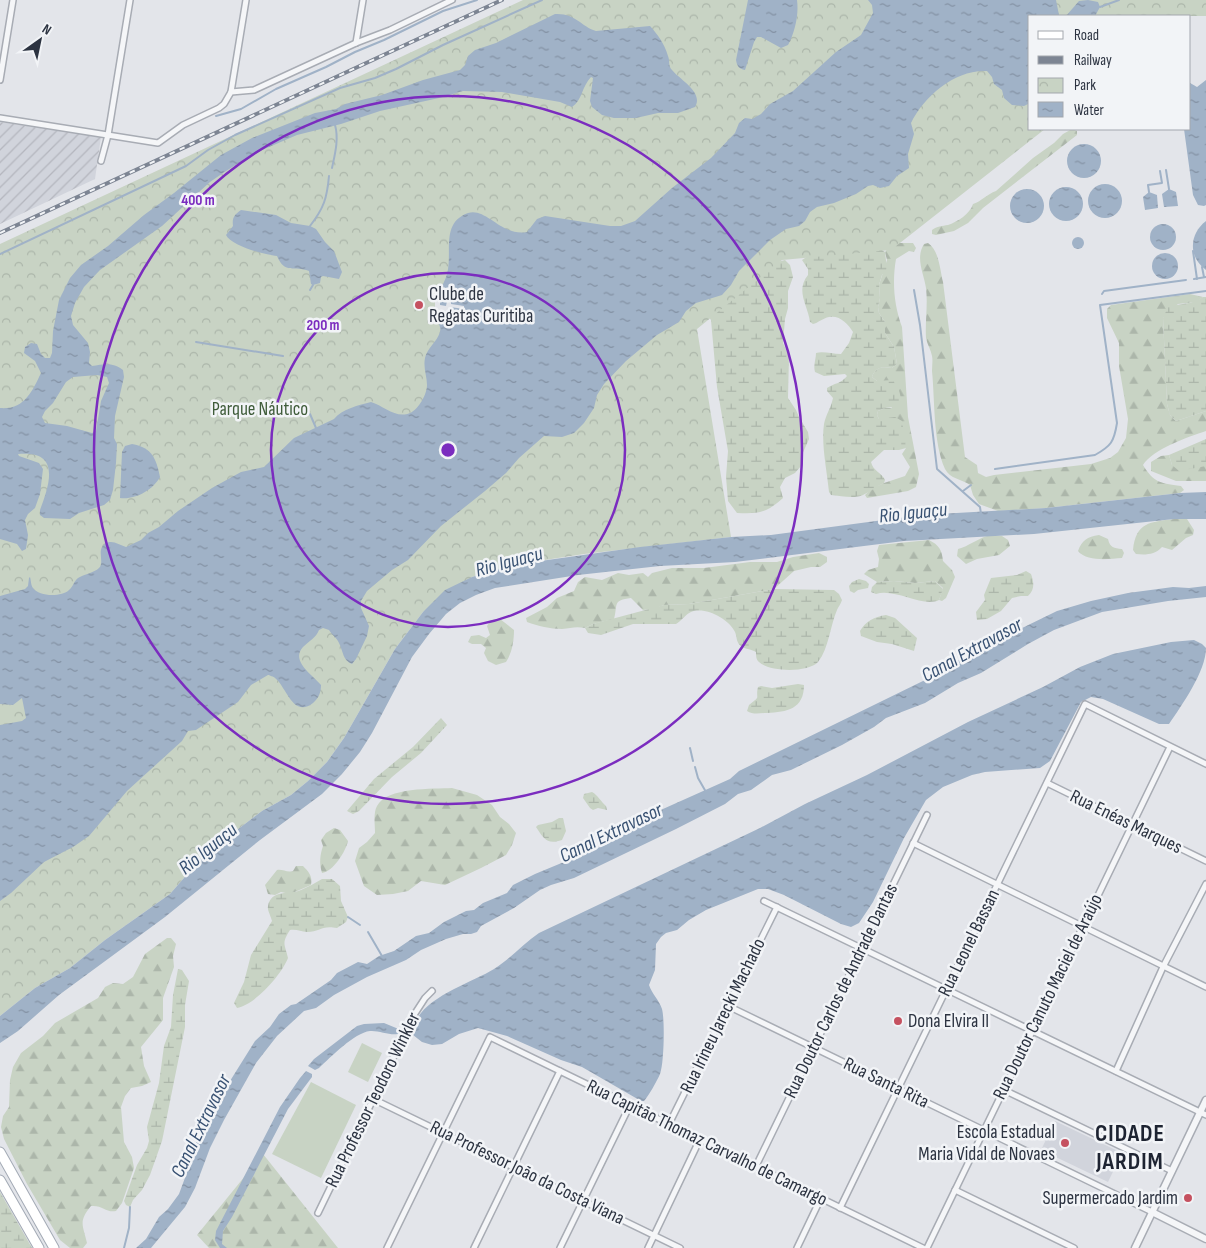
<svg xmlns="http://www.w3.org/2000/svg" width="1206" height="1248" viewBox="0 0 1206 1248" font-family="'Sofia Sans Condensed',sans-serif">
<defs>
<pattern id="industrial-furrows" width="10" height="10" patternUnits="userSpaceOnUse" patternTransform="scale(1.25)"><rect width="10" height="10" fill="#d1d4dc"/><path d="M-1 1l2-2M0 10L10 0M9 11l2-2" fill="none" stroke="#b4b6be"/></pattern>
<pattern id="forest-firs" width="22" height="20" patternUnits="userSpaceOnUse" patternTransform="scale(1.25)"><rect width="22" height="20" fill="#c8d3c4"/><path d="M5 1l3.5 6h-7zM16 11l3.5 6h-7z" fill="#acb6aa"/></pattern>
<pattern id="wetland-marsh" width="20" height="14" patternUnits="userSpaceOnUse" patternTransform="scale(1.25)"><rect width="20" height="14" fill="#c8d3c4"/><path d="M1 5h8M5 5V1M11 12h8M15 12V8" fill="none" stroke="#acb6aa"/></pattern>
<pattern id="park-crowns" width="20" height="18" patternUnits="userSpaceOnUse" patternTransform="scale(1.25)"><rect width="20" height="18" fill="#c8d3c4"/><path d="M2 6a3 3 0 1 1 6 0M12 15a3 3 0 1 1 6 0" fill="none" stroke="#acb6aa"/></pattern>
<pattern id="water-ripples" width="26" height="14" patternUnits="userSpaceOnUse" patternTransform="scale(1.25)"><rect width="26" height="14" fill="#a0b2c7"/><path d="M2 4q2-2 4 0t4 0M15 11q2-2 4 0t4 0" fill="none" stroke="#8391a3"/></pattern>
</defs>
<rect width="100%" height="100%" fill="#e3e5ea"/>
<path fill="#d1d4dc" d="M1055 1121 1122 1153 1108 1182 1041 1150Z"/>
<path fill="url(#industrial-furrows)" d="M0 122 101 137 95 179 0 224Z"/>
<g fill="#c8d3c4">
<path d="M362 1043 382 1053 368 1082 348 1072Z"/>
<path d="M311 1082 356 1105 321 1178 272 1154Z"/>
</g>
<g fill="url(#forest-firs)">
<path d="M1072 129 1077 131V135L983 208 968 223 954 231 936 235 932 234V230C937 226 942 226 948 225 957 222 970 214 973 204 982 201 987 194 996 191L1033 158 1054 143 1063 134Z"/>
<path d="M895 243H913L916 248 914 252 909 251 896 259C892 282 894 305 902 327L908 417 919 474 916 487 908 491 867 498 865 495 871 489 884 483 905 476 910 467 902 454 906 448 885 419H879L877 415 878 411 885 408H892L877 381 872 377C875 367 882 366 892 368L897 364 894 347 885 333V322L879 313 878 307 880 298 879 285 887 260 885 252 889 247Z"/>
<path d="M928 243C939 250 940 270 943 282L965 457 977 465 978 473 986 477 994 475 1091 464 1110 458 1118 452 1126 438 1128 419 1119 366V343L1107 318V309L1111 305 1190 294 1203 297 1196 302 1178 304 1163 318 1167 404 1170 415 1176 421 1206 411V431C1188 437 1153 449 1143 465 1154 483 1160 483 1181 486L1184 490 1180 493 1046 508 998 511 979 504 973 495 970 485C962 479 950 479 945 469 933 442 935 401 932 371 932 366 933 361 932 356 931 350 927 344 926 338 925 322 928 305 926 288 924 274 915 258 924 244Z"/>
<path d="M1169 455 1172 465 1206 466V481H1176L1151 471V462L1161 456Z"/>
<path d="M1174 519H1187L1194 530 1193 535 1186 538 1172 550 1162 547C1155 555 1145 555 1136 554L1133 550C1136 522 1150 522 1174 519Z"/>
<path d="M1099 535 1108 539C1110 548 1114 548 1122 549L1124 553 1122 558C1109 559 1087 562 1078 551 1082 540 1087 537 1099 535Z"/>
<path d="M987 536H1002L1008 540 1010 546 999 555 977 559 966 564 957 556 958 549C969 546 977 539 987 536Z"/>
<path d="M929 540C939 545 942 550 943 561L952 570 955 577 946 598 942 601 939 600 943 588 935 581 915 583 894 581 877 582 864 574 868 570 878 567 879 559 877 551 879 545Z"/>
<path d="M819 553 827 557V562L820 567H811L794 571 774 589 689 604 664 605 653 609 643 610 631 598C612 600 618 605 614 619L593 624 585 628C576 626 571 628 562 629 550 629 538 626 527 622L526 618 547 607 557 598 574 591 578 582 585 577 602 580 618 573 629 575 643 573 648 577 652 573 672 568H704L750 562H777L793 557Z"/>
<path d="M500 619 514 630C514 641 512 653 506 662L496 665 488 661 484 653 486 648 481 644H472L468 642 471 636 479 635 486 638 490 635 487 626 491 620Z"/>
<path d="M452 788 477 795 492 805 500 817 509 824 516 833 512 845 506 855 481 868 445 885 421 881 408 891 393 894 377 895 364 886 355 861 359 848 367 842 375 833C375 825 373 813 377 806 387 787 433 789 452 788Z"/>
<path d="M334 828 340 830 348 841C346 851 333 872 322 873 319 863 320 855 323 846L321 840 326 833Z"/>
<path d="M296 866H303C308 871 313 876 311 885L290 894 281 892 275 895 268 894 265 885 277 870C283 869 287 873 293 871Z"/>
<path d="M167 938H171L176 944 173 956 174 967 163 998V1020L141 1047 144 1066 151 1082 142 1086 131 1088 125 1096 121 1107 124 1142 132 1157 134 1168 122 1203 116 1211C106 1213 103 1205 91 1206 78 1222 83 1225 87 1243L83 1248H70L60 1240 27 1184 4 1139 1 1127 3 1116 9 1107 10 1080 13 1067 21 1053 43 1036 55 1023 98 998 105 987 113 983 123 984 133 977 145 954Z"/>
<path d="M263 1154 338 1248H209L197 1235Z"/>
</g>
<g fill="url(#wetland-marsh)">
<path d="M879 249 885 252 887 269 882 275 879 285 880 298 878 307 879 313 885 322V333L894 347 897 364 892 368C883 366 875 367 872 377L877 381 892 380C900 388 901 395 901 406L885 408 878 411 877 415 879 419 895 417 902 421 906 448 899 450H884L871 462C873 471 882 473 885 480L884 483C877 486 870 492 863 495 855 499 841 496 831 495L829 492C827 471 821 444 824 424 826 414 831 408 833 398L827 391V388C834 383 841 384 847 376L845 374 824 376 815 372C813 366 816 359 816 353 823 351 832 354 841 354L849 343 853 332C848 324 840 315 829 317 823 318 818 323 813 324L810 322C808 305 795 291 808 275V269L802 260 808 256Z"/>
<path d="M785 260 790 265 793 277 788 291V308L785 319 783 343 789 356 788 398 796 410 799 417 808 432 809 439 801 457V466L795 473 785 478 780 487 783 498C767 513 758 514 737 513L728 501 726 477 728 451 717 387 711 320 708 316 777 262Z"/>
<path d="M1203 297H1206V411L1176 421 1170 415 1167 404 1163 318 1168 307C1180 303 1192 305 1203 297Z"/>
<path d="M1206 439V466L1179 471 1172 465 1169 455Z"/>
<path d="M1026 571 1031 574C1034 582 1035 590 1028 596H1021L1012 598 1001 611 987 619 977 620 976 612 985 600 984 595 991 578 1017 575Z"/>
<path d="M859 579 866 581 869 584 868 588 858 590 854 593 850 591 849 586 852 582Z"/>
<path d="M894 581 915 583 935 581 943 589 939 600C923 608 895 588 876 594L871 592 872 587 877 582Z"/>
<path d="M774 589 834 590 839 594 842 600C841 604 838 607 837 610 830 626 829 648 818 662 808 673 769 672 759 662 756 660 756 655 756 652 751 649 744 649 741 646 736 643 737 636 735 632 729 619 705 606 691 612 686 614 681 621 676 624H633L601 635 588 633 585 628 593 624 664 605 689 604Z"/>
<path d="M886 615 895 618 917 638 914 651 892 644 877 642 861 636 860 631C866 621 874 617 886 615Z"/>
<path d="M798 684 804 685C804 709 787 712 767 713 760 713 753 715 747 711L749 705C762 695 755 700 758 687L761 686 772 688Z"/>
<path d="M441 718 447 725 421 753 392 777 359 811 353 814 347 811 374 779 413 747Z"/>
<path d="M592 792C598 795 601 802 606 806L607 810 598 808 593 810 590 808 583 798 584 794Z"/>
<path d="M559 818H563L566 831 562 840C547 845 544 839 536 827L538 825 552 822Z"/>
<path d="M322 879H332L340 886 341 901 348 917 346 922 337 928C321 925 320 932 307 932 301 932 297 929 290 930 281 944 285 944 288 958 282 974 255 1005 237 1008L234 1003 244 982 251 955 272 921C271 916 267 910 268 906 271 889 290 895 301 890 308 887 315 883 322 879Z"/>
<path d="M178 969 182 970 189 981 185 1005V1027L162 1141 150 1175 142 1190 133 1200 130 1207 126 1205 124 1201 137 1165 147 1148 149 1141 147 1127 159 1083 164 1046 171 1027 173 995Z"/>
<path d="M0 1192 32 1248H0Z"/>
</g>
<path fill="url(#park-crowns)" d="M523 0H1206V16H1030V129H1045L891 250 782 260 697 329 731 537 584 554 512 565 472 577 423 612 395 649 344 738 327 762 308 781 291 795 262 811 204 855 170 894 105 940 70 968 35 988 0 1016V244Z"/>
<g fill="url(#water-ripples)" fill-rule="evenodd">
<path d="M748 0H797C799 14 795 32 788 45L781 48 761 37H757L754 42 745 70C739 69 737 66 736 60Z"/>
<path d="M868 0H1056L1059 15 1061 16H1030V103L1024 106 1012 105 1004 98 1002 90 994 84 992 77 987 71C956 69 924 96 911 123L914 134 908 154 909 168 897 176 889 186 880 188 873 185 868 186 856 194 834 203 817 207 810 212 805 221 799 226 786 229 770 240 739 271 731 285 722 295 696 303 686 311 679 322 657 335 626 361 604 384 597 395 594 408 584 423 574 433 562 437 544 436 519 458 506 473 485 491 441 526 408 560 392 570 367 591 361 601V608L369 626 367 636 356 659 352 664C343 661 343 651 339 643 337 638 332 635 329 630L323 628 319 630C316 638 309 641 303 647 290 661 313 675 321 685 321 692 319 698 313 703 293 719 286 686 275 678 274 677 269 675 268 675L251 685 238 702 196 730 188 731 182 741 127 791 89 836 73 847 44 862 11 893 0 901V725L22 721 26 718 22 698 13 705 0 704V596L25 589 28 586 29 578 30 577C31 580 31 586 33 588 39 597 62 597 69 590 73 587 74 581 78 578 84 574 94 573 99 568 105 562 96 550 105 544 112 539 119 545 126 547L141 540 148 533 159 527 178 511 212 488 241 472 264 467 294 438 334 419C342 409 359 405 371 402 384 406 396 419 410 413 419 409 427 394 427 385 427 376 423 368 425 358 427 348 437 342 440 332 441 327 439 325 438 321 436 315 436 305 438 298 439 290 445 282 447 274 453 253 440 223 468 213 486 207 502 237 527 232L537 219 545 216 610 226H621L635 221 672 188 711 158 735 133 739 123 745 118 752 119 761 114 770 104 793 91 836 52 861 35 873 13 872 5Z"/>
<path d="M1088 0 1098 2 1100 7 1095 16H1066L1079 1Z"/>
<path d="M555 14C576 13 580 26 596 31L650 26C658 35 664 43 668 56 670 61 668 66 672 70 680 80 704 92 695 107L678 113H658L636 118H614L602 115 592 107 590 101 593 78 591 77C582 86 582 101 572 107L560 102 502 92 463 91 439 98 380 111 341 124 297 135 253 154 226 171 210 182 162 226 100 270 84 287 75 303 71 316 73 325 88 343 90 352 89 363 92 366C104 364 113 362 123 370L124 377 115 416 114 438 117 444 116 463 113 490 110 500 104 505 79 513 70 519 44 518 40 515V510C50 483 61 450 18 454L19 456 39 463 43 469 40 494 35 508 28 514 25 520 28 535 26 549 22 551 17 544 0 539V408C24 410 32 392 41 373L35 361 24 353 25 347 31 343 37 344 41 354 45 358H50L52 353 53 331 59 300 70 278 81 265 108 246 144 215 174 193 221 155 252 138 315 113 336 109 345 104 382 95 423 80 460 70 465 65 468 56 475 50 496 43ZM97 375 107 377 109 383 101 401 96 431 92 433 67 426 45 423 42 417 45 411 53 403 66 382 73 377Z"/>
<path d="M1206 80V205L1204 206 1198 205 1193 195 1184 129H1190V83L1197 87Z"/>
<circle cx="1084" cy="161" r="17"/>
<circle cx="1105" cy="201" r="17"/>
<circle cx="1066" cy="204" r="17"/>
<path d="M1169 189 1176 192 1178 206 1164 207 1162 194Z"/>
<circle cx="1027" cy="206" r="17"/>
<path d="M1149 192 1157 195 1158 208 1145 210 1143 197Z"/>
<path d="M241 210 276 215 291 223 310 226 316 229 325 242 334 251 342 272 339 279 323 276 321 277 320 283 313 285 311 284 309 271C294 265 285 275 277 256 266 255 231 246 226 235L233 226C232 218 234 215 241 210Z"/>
<path d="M1206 221V270C1188 257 1189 234 1206 221Z"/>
<circle cx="1163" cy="237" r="13"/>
<circle cx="1078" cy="243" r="6"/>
<circle cx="1165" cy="266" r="13"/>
<path d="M132 444C153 448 156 459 160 477 153 490 135 500 120 498L122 452 125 446Z"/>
<path d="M1206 492V519H1174L1034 534 904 541 735 562 660 566 578 575 495 588 476 595 460 603 446 614 429 634 412 657 372 733 360 752 342 774 322 794 260 840 165 917 59 995 18 1031 0 1043V1016L35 988 70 968 105 940 170 894 204 855 262 811 291 795 308 781 327 762 344 738 395 649 423 612 445 590 472 577 512 565 640 547 731 537 771 535 921 515 1046 508 1180 493Z"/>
<path d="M1206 586V597L1168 601 1102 612 1054 630 1028 644 981 673 958 683 925 703 886 718 874 727 842 745 791 770 772 775 751 790 738 794 725 804 676 829 574 878 551 885 540 890 514 908 481 926 477 932 471 934H463L446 939 421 950 406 960 367 977 334 995 316 1008 304 1011 277 1036 256 1063 224 1120 210 1148 195 1188 185 1207 151 1248H136L146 1239 159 1217 168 1209 179 1194 189 1167 191 1154 194 1145 200 1137 210 1109 220 1092 230 1081 255 1041 270 1027 279 1014 291 1005 296 1004 331 980 337 973 358 962 367 964 379 956 394 951 416 936 429 933 444 922 466 911 474 910 483 903 507 893 513 885 535 874 605 845 622 836 654 813 730 779 739 771 925 680 971 653 1057 611 1091 601 1128 593 1173 587 1189 588Z"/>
<path d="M1194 640 1202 644 1206 648C1206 671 1182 705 1169 724H1159L1103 699 1091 697 1081 702 1050 761 1040 768 985 772 972 775 943 787 926 800 904 838 873 902 859 923 851 927 841 924 784 895 768 889H758L706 910 689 920 677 930 666 933 661 937 656 944 655 970 649 985C652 994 659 1000 662 1009 665 1020 664 1064 660 1074 657 1081 649 1095 644 1101H641L582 1067 561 1060 507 1036 478 1028 459 1034 442 1044 432 1045 422 1042 413 1035C412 1000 470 984 494 969 510 959 523 944 539 933L760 828 805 804 867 775 968 722 1043 687 1080 667 1113 654 1171 642Z"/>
<path d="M384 1023 401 1030 400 1033C393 1037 379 1030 370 1031 354 1033 331 1057 319 1068L315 1070 308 1066 314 1059 357 1026 364 1024Z"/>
<path d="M306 1071 312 1074V1077L288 1109 232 1217 223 1231 222 1244 227 1248H220L215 1240 216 1231 280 1107 300 1078Z"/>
</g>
<path fill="#e3e5ea" d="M448 296H451V304L464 306V309L450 307 449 316 461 318V322L448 320V326L444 325 445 320 435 319V301L440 302V305L446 306Z"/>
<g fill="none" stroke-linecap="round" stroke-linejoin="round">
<g stroke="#a0b2c7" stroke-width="2">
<path d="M1100 7 1119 0"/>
<path d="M216 116 241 109 276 89 326 67 355 52 384 40 443 11 477 0"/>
<path d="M332 168C335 154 339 139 335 125"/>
<path d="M1166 170 1169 189"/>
<path d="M1149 192 1148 185 1162 183 1160 171"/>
<path d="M310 226C324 208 327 198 329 176"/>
<path d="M1193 251 1197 279"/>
<path d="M0 254 186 166 208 150 235 135 340 88 375 78 396 69 443 45 542 0"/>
<path d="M1202 267 1204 277"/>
<path d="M1194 279 1206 277"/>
<path d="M310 290 313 285"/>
<path d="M914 290 920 325 937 469 980 507 981 514"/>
<path d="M1102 294 1104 291 1186 280"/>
<path d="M196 342 283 356"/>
<path d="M310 414 316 428"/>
<path d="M995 469 1095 455C1111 446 1114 442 1117 423L1100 305 1206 291"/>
<path d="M963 491 971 485"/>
<path d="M690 748 693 761"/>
<path d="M695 767 698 778 706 792"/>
<path d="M348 917 360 925"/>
<path d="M368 932 382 956"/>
<path d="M124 1248 129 1228 130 1207"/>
</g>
<g stroke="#a8acb4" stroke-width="8">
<g id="minor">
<path d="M356 43 363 0"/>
<path d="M0 80 13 0"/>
<path d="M231 92 246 0"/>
<path d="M0 118 158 143 183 125 219 108 224 104 231 92 254 90 356 43 390 30 452 0"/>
<path d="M101 161 108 135 130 0"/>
<path d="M1047 783 1206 861"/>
<path d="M913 843 1206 987"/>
<path d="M764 901 1206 1115"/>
<path d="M728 1006 1152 1212"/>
<path d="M1116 1071 1163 967 1206 884"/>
<path d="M1004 1090 1172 1171"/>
<path d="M373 1099 680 1248"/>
<path d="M669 1124 777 907"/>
<path d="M756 1166 927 815"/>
<path d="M955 1190 1074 1248"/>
<path d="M840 1208 1085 704 1206 764"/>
<path d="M318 1213 414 1015 425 998 432 991"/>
<path d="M387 1248 490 1037 923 1248"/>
<path d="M474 1248 560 1071"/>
<path d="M560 1248 630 1105"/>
<path d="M648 1248 700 1139"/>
<path d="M797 1248 821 1198"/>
<path d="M927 1248 1170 747"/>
</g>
</g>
<g stroke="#a8acb4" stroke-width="9">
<g id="tertiary">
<path d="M1152 1212 1206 1239"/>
<path d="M1135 1248 1206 1100"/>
</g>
</g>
<g stroke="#a3aab5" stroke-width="11">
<g id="primary">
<path d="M0 1152 54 1248"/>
<path d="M0 1180 39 1248"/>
</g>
</g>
<use href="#minor" stroke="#f5f6f8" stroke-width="5"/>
<use href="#tertiary" stroke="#f5f6f8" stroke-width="6"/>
<use href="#primary" stroke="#fff" stroke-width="9"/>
<g stroke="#7d8593" stroke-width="4">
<path id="rail" d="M0 233 502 0"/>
</g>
<use href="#rail" stroke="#f2f4f7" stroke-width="2" stroke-dasharray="5.5" stroke-linecap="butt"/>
</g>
<g fill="none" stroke="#7b2cbf" stroke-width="2.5">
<circle cx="448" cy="450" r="177"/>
<circle cx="448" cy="450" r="354"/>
</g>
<g fill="#c55160" stroke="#f2f4f7" stroke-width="2">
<circle cx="419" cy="305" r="5"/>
<circle cx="898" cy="1021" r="5"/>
<circle cx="1065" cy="1143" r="5"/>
<circle cx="1188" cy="1198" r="5"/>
</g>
<g text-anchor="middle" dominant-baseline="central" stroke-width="5" stroke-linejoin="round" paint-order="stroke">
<g font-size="19" fill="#2c3341" stroke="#f2f4f7" text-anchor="start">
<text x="429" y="294">Clube de<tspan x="429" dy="22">Regatas Curitiba</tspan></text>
<text x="908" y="1021">Dona Elvira II</text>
<text x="1055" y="1132" text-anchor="end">Escola Estadual<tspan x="1055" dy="22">Maria Vidal de Novaes</tspan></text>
<text x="1178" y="1198" text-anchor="end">Supermercado Jardim</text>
</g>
<g font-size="19" fill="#3f5c3a" stroke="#f2f4f7">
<text x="260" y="409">Parque Náutico</text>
</g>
<g font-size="19" fill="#2c3341" stroke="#f2f4f7">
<text transform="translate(1126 822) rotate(26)">Rua Enéas Marques</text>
<text transform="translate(969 943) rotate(-64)">Rua Leonel Bassan</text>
<text transform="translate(841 991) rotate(-64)">Rua Doutor Carlos de Andrade Dantas</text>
<text transform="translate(1048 997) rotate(-64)">Rua Doutor Canuto Maciel de Araújo</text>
<text transform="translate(723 1016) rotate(-64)">Rua Irineu Jarecki Machado</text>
<text transform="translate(886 1083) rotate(26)">Rua Santa Rita</text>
<text transform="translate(373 1100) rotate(-64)">Rua Professor Teodoro Winkler</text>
<text transform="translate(707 1143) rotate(26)">Rua Capitão Thomaz Carvalho de Camargo</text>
<text transform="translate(527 1173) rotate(26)">Rua Professor João da Costa Viana</text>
</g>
<g font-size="20" font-style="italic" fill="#385172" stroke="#f2f4f7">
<text transform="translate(913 513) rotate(-6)">Rio Iguaçu</text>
<text transform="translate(509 562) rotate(-15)">Rio Iguaçu</text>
<text transform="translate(972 650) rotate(-29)">Canal Extravasor</text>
<text transform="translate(611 833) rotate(-26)">Canal Extravasor</text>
<text transform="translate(208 849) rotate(-39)">Rio Iguaçu</text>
<text transform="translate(201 1126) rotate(-64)">Canal Extravasor</text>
</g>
<g font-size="24" font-weight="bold" letter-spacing="1" fill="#1e2432" stroke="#f2f4f7">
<text x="1130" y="1133">CIDADE<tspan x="1130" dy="28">JARDIM</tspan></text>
</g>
</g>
<circle cx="448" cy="450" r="8" fill="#7b2cbf" stroke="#f2f4f7" stroke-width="2.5"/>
<g font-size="15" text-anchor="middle" font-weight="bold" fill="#7b2cbf" stroke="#f2f4f7" stroke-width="5" stroke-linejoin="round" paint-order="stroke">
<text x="198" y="205">400 m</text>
<text x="323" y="330">200 m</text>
</g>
<rect x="1028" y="15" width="162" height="115" fill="#f2f4f7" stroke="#a3a7ae"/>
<rect x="1038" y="31" width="25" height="8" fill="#ffffff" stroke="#a3a7ae"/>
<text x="1074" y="40" font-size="15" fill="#2c3341">Road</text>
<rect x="1038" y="56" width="25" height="8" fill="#7d8593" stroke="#a3a7ae"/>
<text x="1074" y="65" font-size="15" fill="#2c3341">Railway</text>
<rect x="1038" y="78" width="25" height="15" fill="url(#park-crowns)" stroke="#a3a7ae"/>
<text x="1074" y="90" font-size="15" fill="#2c3341">Park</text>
<rect x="1038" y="102" width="25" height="15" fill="url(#water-ripples)" stroke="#a3a7ae"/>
<text x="1074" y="115" font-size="15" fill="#2c3341">Water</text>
<g transform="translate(40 40) rotate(33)" stroke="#f2f4f7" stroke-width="4" paint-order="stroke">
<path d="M0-4L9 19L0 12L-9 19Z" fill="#2c3341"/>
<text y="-8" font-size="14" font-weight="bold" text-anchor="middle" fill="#2c3341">N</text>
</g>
</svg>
